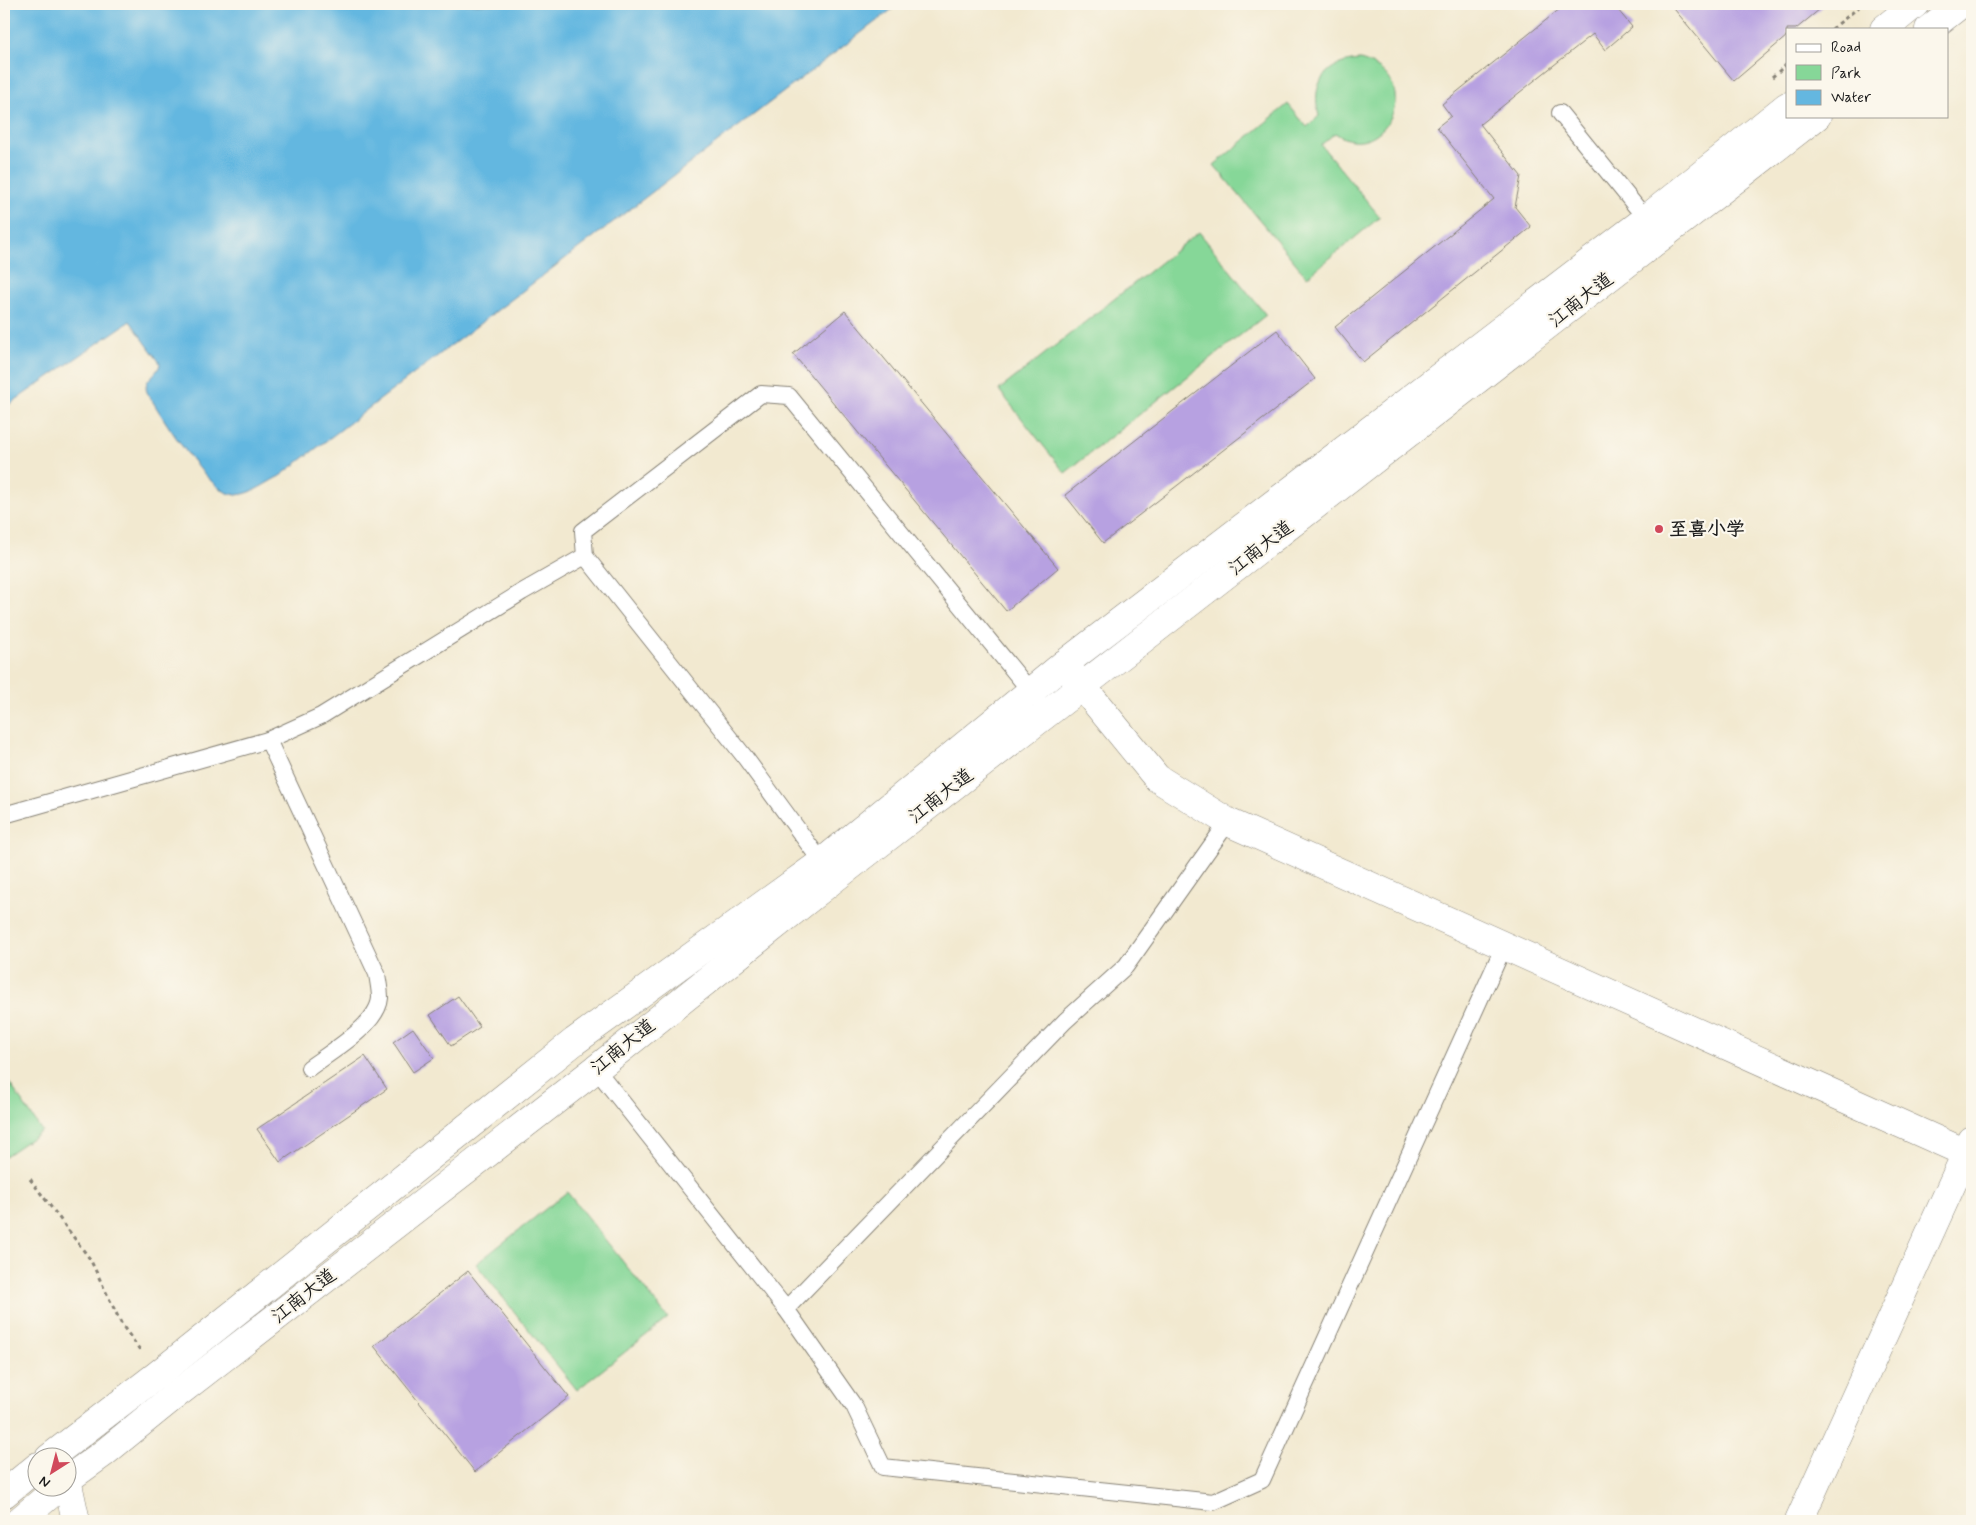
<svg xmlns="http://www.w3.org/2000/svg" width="1976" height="1525" viewBox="0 0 1976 1525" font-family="Mynerve,'LXGW WenKai TC',sans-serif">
<rect width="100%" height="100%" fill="#fbf7ec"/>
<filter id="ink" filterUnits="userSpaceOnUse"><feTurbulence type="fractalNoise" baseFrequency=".02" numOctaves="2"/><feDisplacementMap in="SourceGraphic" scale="10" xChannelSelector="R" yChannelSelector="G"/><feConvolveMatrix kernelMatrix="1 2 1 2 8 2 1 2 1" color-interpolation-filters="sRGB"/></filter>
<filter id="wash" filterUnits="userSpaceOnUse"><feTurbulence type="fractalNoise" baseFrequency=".0096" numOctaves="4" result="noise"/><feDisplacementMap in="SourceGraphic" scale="20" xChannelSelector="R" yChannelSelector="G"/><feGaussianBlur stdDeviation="1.12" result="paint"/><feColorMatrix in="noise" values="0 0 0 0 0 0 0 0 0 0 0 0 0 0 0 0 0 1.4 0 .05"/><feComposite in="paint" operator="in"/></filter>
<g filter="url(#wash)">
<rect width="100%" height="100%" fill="#f2e9d0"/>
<g fill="#86d798" stroke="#517a5a">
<path d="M1360 60C1430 79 1382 166 1335 133L1321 145 1380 217 1307 277 1214 165 1288 104 1307 127 1319 116C1310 83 1326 62 1360 60Z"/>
<path d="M1199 232 1266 315 1065 473 999 390Z"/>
<path d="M4 1075 42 1131 4 1157Z"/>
<path d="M567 1192 668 1318 577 1390 476 1264Z"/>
</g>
<path fill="#64b7e0" stroke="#406a7e" d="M4 4H899L280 476C265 483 248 498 231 494 206 489 160 414 147 392 142 378 159 375 160 363L130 321 4 408Z"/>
<g id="blocks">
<g fill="#b7a1e1">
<path d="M1566 4H1613L1632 27 1605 50 1593 34 1480 124 1521 176 1515 207 1531 227 1363 362 1335 327 1494 199 1437 127 1451 116 1442 104Z"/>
<path d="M1670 4H1826L1796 29H1787V36L1734 81Z"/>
<path d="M845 311 1058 568 1006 611 793 354Z"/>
<path d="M1277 330 1315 379 1103 543 1065 495Z"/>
<path d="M458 996 480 1027 451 1046 430 1015Z"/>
<path d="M413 1028 434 1058 413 1072 393 1042Z"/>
<path d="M365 1056 387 1089 280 1162 257 1129Z"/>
<path d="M468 1271 569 1397 475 1472 374 1346Z"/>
</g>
</g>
</g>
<g filter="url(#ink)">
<use href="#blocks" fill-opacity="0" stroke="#878276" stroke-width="1"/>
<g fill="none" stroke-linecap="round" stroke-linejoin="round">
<g stroke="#878276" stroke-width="18">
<g id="service">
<path d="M1560 113 1651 225"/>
<path d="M268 740 377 974C378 981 380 990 380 998 378 1025 329 1053 309 1068"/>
<path d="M4 815 268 740 321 716 522 592 585 556"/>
<path d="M826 868 744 756 585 556 583 531 761 394 789 396 1036 698"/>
<path d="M596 1069 786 1309 854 1406 883 1467 1213 1502 1262 1480 1504 946"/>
<path d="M786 1309 1065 1021 1126 966 1228 822"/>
</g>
</g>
<g stroke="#878276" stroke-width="29">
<g id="minor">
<path d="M1064 664 1157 778 1228 822 1966 1153"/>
<path d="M1799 1521 1972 1140"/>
</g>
</g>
<g stroke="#878276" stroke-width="29">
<g id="primary">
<path d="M1884 29 1915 4"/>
<path d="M1929 29 1961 4"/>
<path d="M49 1458 157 1375 575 1041 821 863 1064 664 1646 219 1787 106"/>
<path d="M68 1479 104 1453 173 1397 596 1069 835 878 1817 116"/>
<path d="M68 1484 76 1521"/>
<path d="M4 1494 38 1466"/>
<path d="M19 1521 58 1488"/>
</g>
</g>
<g stroke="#878276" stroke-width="3" stroke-dasharray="4 4" stroke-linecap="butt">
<path d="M1832 29 1859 7"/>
<path d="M1772 77 1787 64"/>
<path d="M30 1179 90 1259 122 1325 140 1350"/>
</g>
<use href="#service" stroke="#fff" stroke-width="16"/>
<use href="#minor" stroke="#fff" stroke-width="28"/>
<use href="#primary" stroke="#fff" stroke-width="28"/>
</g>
</g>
<circle fill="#d1495b" stroke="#fbf7ec" stroke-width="2" cx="1659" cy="529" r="5"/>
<g text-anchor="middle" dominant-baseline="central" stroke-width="4.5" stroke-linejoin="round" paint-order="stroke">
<g font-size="19" fill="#1c1c1c" stroke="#fbf7ec">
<text transform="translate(1581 300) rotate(-38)">江南大道</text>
<text transform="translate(1261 548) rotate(-38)">江南大道</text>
<text transform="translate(941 796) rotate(-38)">江南大道</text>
<text transform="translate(623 1047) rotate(-39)">江南大道</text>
<text transform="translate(304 1296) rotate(-38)">江南大道</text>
</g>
<g font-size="19" font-weight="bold" fill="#1c1c1c" stroke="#fbf7ec" text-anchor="start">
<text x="1669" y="529">至喜小学</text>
</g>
</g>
<rect width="1976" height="1525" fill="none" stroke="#fbf7ec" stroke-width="20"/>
<rect x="1786" y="28" width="162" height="90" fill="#fbf7ec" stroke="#a29f99"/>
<rect x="1796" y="44" width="25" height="8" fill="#ffffff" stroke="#a29f99"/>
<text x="1831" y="52" font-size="15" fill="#1c1c1c">Road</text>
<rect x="1796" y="65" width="25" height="15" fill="#86d798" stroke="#a29f99"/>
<text x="1831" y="78" font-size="15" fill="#1c1c1c">Park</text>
<rect x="1796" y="90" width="25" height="15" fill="#64b7e0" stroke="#a29f99"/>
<text x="1831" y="102" font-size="15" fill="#1c1c1c">Water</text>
<g transform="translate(52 1472) rotate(216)"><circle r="24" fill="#fbf7ec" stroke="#a29f99"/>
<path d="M0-4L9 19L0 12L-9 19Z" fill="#d1495b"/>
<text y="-8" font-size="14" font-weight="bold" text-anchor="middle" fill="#1c1c1c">N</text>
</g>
</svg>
